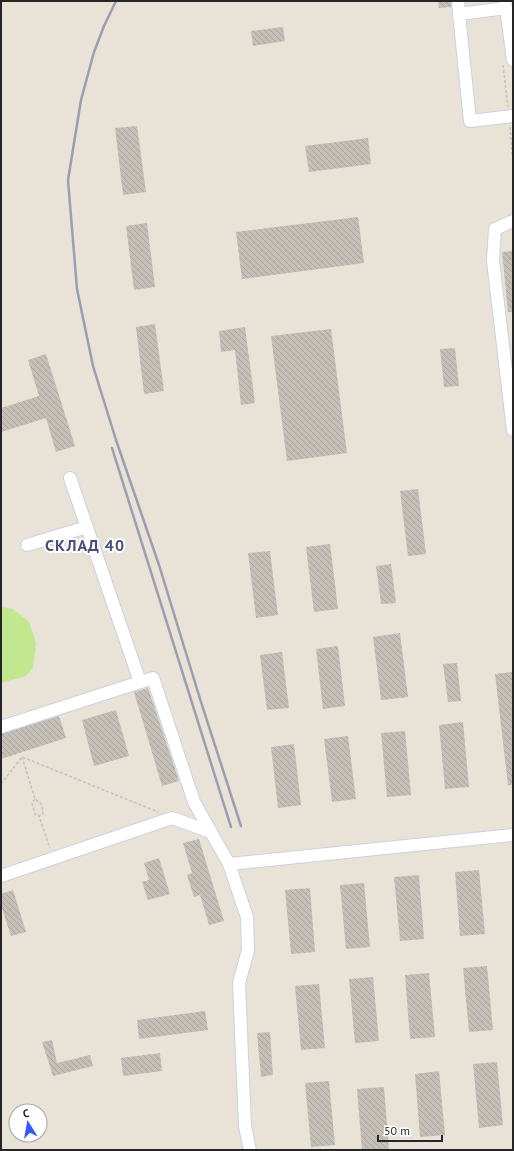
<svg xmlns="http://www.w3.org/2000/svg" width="514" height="1151" viewBox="0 0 514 1151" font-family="'PT Sans',sans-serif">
<defs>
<pattern id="building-back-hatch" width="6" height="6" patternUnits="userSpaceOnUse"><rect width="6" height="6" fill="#c4bfb7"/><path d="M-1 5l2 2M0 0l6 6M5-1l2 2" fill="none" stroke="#a8a49d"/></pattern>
</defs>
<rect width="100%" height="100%" fill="#e9e2d7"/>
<path fill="#c1e88f" d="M1 607 13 609 29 622 36 643 33 667 26 676 1 683Z"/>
<g fill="url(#building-back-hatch)">
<path d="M438 1H451V7L439 8Z"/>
<path d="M283 27 285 41 253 46 251 31Z"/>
<path d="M137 126 146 192 123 195 115 128Z"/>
<path d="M368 138 371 164 309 172 305 146Z"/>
<path d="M358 217 364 263 242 279 236 232Z"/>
<path d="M147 223 155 287 134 290 126 226Z"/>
<path d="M513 251V312H508L502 252Z"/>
<path d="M155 324 164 391 144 394 136 327Z"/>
<path d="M245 327 255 403 241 405 235 350 221 352 219 331Z"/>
<path d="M331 329 347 453 287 461 271 336Z"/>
<path d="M455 348 459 386 444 387 440 349Z"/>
<path d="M46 354 75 446 56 452 46 418 1 432V408L39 396 28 360Z"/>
<path d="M418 489 426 554 408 556 400 491Z"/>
<path d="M330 544 338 609 314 612 306 547Z"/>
<path d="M270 551 278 615 256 618 248 553Z"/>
<path d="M391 564 396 603 381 604 376 566Z"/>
<path d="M400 633 408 697 381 700 373 637Z"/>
<path d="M338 646 345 706 323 709 316 649Z"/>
<path d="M282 652 289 708 267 710 260 655Z"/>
<path d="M457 663 461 701 448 702 443 664Z"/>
<path d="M513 672V785H508L495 674Z"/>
<path d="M148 688 179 781 162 786 134 692Z"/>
<path d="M116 710 129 756 94 766 82 720Z"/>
<path d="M59 716 66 738 1 759V734Z"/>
<path d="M463 722 469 787 445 789 439 725Z"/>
<path d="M405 731 411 795 387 797 381 733Z"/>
<path d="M348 736 356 799 332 802 324 739Z"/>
<path d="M294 744 301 805 278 808 271 747Z"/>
<path d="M199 839 224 921 209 925 200 895 194 897 187 875 192 873 183 843Z"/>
<path d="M159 858 170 894 148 900 142 882 149 880 144 863Z"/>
<path d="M479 870 485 934 460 936 455 872Z"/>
<path d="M419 875 424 939 400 941 394 877Z"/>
<path d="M364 883 370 947 346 949 340 885Z"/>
<path d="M310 888 315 952 291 954 285 890Z"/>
<path d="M13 890 26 932 11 936 1 905V894Z"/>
<path d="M487 966 493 1030 469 1032 463 968Z"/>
<path d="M429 973 435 1037 410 1039 405 975Z"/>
<path d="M373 977 379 1041 355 1043 349 979Z"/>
<path d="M319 984 325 1048 301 1050 295 986Z"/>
<path d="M205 1011 208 1030 139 1039 137 1020Z"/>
<path d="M270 1032 273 1075 261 1077 257 1033Z"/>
<path d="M52 1040 57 1063 90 1055 93 1066 53 1076 42 1042Z"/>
<path d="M160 1053 162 1071 123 1076 121 1058Z"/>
<path d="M497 1062 503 1125 479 1128 473 1064Z"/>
<path d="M439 1071 445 1135 420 1137 415 1074Z"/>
<path d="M329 1081 335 1145 311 1147 305 1083Z"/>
<path d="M384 1087 389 1150H362L357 1089Z"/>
</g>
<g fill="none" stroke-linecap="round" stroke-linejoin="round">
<g stroke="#cdd0e0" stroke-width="14">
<g id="minor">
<path d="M458 1 459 14"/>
<path d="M505 1 513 60"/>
<path d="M506 8 459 14 470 121 513 116"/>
<path d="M513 221 495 229 493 261 513 430"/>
<path d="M70 478 140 682"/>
<path d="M27 545 87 527"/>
<path d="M1 727 153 678 194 802 229 864"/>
<path d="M1 876 172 818 211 832"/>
<path d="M250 1150 245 1126 239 983 248 950 247 917 229 864 513 835"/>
</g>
</g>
<g stroke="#c2c2c2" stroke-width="1.5" stroke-dasharray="3 2" stroke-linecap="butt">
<path d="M503 65 508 107"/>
<path d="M510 127 513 163"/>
<path d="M22 757 35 799 42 805 43 814 39 816 50 848"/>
<path d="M1 784 22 757 158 812"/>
<path d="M35 799 32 803 35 814 39 816"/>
</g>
<use href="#minor" stroke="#fff" stroke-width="12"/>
<g stroke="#9b9eb1" stroke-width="2.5">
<path d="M116 1 104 26 94 52 81 100 68 180 77 289 93 366 116 440 159 565 201 702 241 826"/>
<path d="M112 448 231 827"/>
</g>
</g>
<g text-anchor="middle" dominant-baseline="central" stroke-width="4" stroke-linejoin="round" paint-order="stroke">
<g font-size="16" font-weight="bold" letter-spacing="1" fill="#485076" stroke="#fff">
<text x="85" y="545">СКЛАД 40</text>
</g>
</g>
<rect width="514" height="1151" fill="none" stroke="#262626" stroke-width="4"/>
<g transform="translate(28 1123) rotate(349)"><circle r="19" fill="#ffffff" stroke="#a8a8a8"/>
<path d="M0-3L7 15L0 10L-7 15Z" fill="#3658f8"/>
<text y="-6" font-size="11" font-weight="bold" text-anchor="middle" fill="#262626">С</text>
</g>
<path d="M378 1135v6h64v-6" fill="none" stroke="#262626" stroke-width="2"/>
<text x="384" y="1135" font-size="12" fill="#262626" stroke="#ffffff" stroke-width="3" paint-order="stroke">50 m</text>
</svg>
